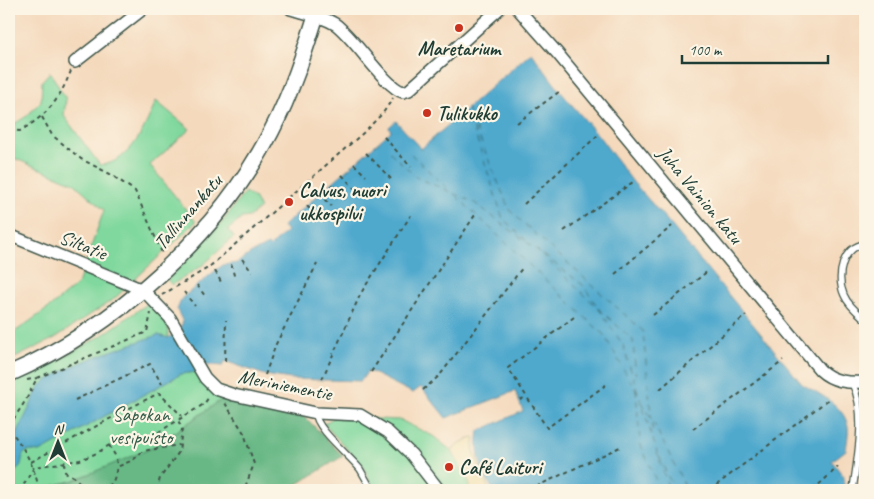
<svg xmlns="http://www.w3.org/2000/svg" width="874" height="499" viewBox="0 0 874 499" font-family="Caveat,sans-serif">
<rect width="100%" height="100%" fill="#fcf5e5"/>
<filter id="ink" filterUnits="userSpaceOnUse"><feTurbulence type="fractalNoise" baseFrequency=".02" numOctaves="2"/><feDisplacementMap in="SourceGraphic" scale="10" xChannelSelector="R" yChannelSelector="G"/><feConvolveMatrix kernelMatrix="1 2 1 2 8 2 1 2 1" color-interpolation-filters="sRGB"/></filter>
<filter id="wash" filterUnits="userSpaceOnUse"><feTurbulence type="fractalNoise" baseFrequency=".0096" numOctaves="4" result="noise"/><feDisplacementMap in="SourceGraphic" scale="20" xChannelSelector="R" yChannelSelector="G"/><feGaussianBlur stdDeviation="1.12" result="paint"/><feColorMatrix in="noise" values="0 0 0 0 0 0 0 0 0 0 0 0 0 0 0 0 0 1.4 0 .05"/><feComposite in="paint" operator="in"/></filter>
<g filter="url(#wash)">
<rect width="100%" height="100%" fill="#f4d9bc"/>
<g fill="#80d89e" stroke="#508a69">
<path d="M50 72 66 99 64 116 100 165C131 163 146 125 156 101L190 129 150 165 196 222 114 299 55 338 9 361V336L50 307 78 284 104 210 74 183 9 156V121L14 124 27 116 41 101 42 81Z"/>
<path d="M245 192 254 198 260 208 249 217 242 218 228 230 234 237 203 265 172 285 167 280 223 221Z"/>
<path d="M150 302 168 320V338L158 335C125 347 64 364 39 388L16 436 11 438 9 437V383L41 369 101 336Z"/>
<path d="M196 372 224 398 152 448 72 481 48 487 50 490H9C9 472 20 471 23 454L28 451 40 452 181 374Z"/>
<path d="M334 417 400 420 433 436 452 451 469 482 471 490H375L363 466 324 424Z"/>
</g>
<path fill="#68b885" stroke="#447a5c" d="M224 398 305 417 343 456 288 490H50L48 487 72 481 152 448Z"/>
<path fill="#eeda9e" stroke="#868c69" d="M475 438 473 449 489 490H471L469 482 452 451C459 443 465 439 475 438Z"/>
<path fill="#4fa9cd" stroke="#377380" d="M531 52 560 91 598 135 633 182 672 226 802 384C819 394 843 404 848 426 849 433 847 442 846 450L832 461 844 477V490H493C482 471 475 454 479 431L523 411 515 391 446 418 421 387 413 393 371 372H367L361 381 291 379 265 375 225 361 223 366 203 364 196 372 181 374 40 452 28 451 23 454 21 465 9 479V437L11 438 16 436 39 387C64 364 125 347 158 335L168 338 178 332 183 322 177 310 182 298 215 271 223 265 237 263 250 254 268 245 270 247 287 231 283 226 391 131 389 127 396 121 421 149Z"/>
<g fill="none" stroke-linecap="round" stroke-linejoin="round">
<g stroke="#2d5d62" stroke-width="1" stroke-dasharray="6 5" stroke-linecap="butt">
<path d="M467 108 510 211 643 331 653 436"/>
<path d="M470 118 503 219 529 243"/>
<path d="M390 152 416 177 475 203 583 285 623 345 669 490"/>
<path d="M411 154 451 192"/>
<path d="M456 196 604 335 639 396"/>
<path d="M541 254 594 304"/>
<path d="M599 309 633 340 636 382"/>
<path d="M636 389 640 443 660 490"/>
<path d="M642 402 651 418"/>
<path d="M653 422 687 490"/>
<path d="M659 456 674 490"/>
</g>
</g>
</g>
<g filter="url(#ink)">
<g fill="none" stroke-linecap="round" stroke-linejoin="round">
<g stroke="#3f5448" stroke-width="8">
<g id="service">
<path d="M865 244C842 247 836 276 844 295 848 305 858 313 865 319"/>
<path d="M852 383C867 413 857 457 853 490"/>
<path d="M316 413C314 427 351 457 360 469 364 476 368 483 372 490"/>
</g>
</g>
<g stroke="#3f5448" stroke-width="14">
<g id="minor">
<path d="M291 9C305 13 322 16 335 24 354 37 385 87 403 92L409 90 499 9"/>
<path d="M518 9 558 54 820 370C833 382 848 383 865 382"/>
<path d="M75 62 143 9"/>
<path d="M9 235 143 290 170 318 205 378 216 389 234 395 316 413 360 415 388 432 411 454 439 490"/>
</g>
</g>
<g stroke="#3f5448" stroke-width="18">
<path id="tertiary" d="M9 374C115 328 217 236 271 132 291 94 305 51 318 9"/>
</g>
<g stroke="#3f5448" stroke-width="2" stroke-dasharray="4 4" stroke-linecap="butt">
<path d="M42 117 52 135 81 159 110 174 135 191 163 255"/>
<path d="M517 123 560 91"/>
<path d="M9 130 20 131C48 114 58 102 71 71"/>
<path d="M384 137 411 167"/>
<path d="M366 153 393 181"/>
<path d="M354 164 366 176"/>
<path d="M342 175 354 188"/>
<path d="M331 185 346 201"/>
<path d="M319 194 331 206"/>
<path d="M524 204 598 135"/>
<path d="M307 206 319 219"/>
<path d="M564 231 633 182"/>
<path d="M242 259 252 272"/>
<path d="M231 264 235 279"/>
<path d="M215 271 221 282"/>
<path d="M615 274 672 226"/>
<path d="M197 285 205 296"/>
<path d="M184 292 195 306"/>
<path d="M162 295 208 268 363 133 383 113 393 98"/>
<path d="M653 315 709 270"/>
<path d="M574 317 508 368 547 428 607 384"/>
<path d="M225 361 226 320"/>
<path d="M371 372 475 215"/>
<path d="M265 375 276 344 317 264"/>
<path d="M322 379 361 293 411 215"/>
<path d="M27 380 37 378"/>
<path d="M660 389 746 315"/>
<path d="M423 390 440 375 523 267"/>
<path d="M75 400 150 364 162 384"/>
<path d="M520 400 526 397"/>
<path d="M225 403 244 433 254 464 244 490"/>
<path d="M9 426 26 400 37 378 147 332 151 313"/>
<path d="M9 429C24 447 35 467 39 490"/>
<path d="M693 429 783 361"/>
<path d="M109 445 116 457 117 467"/>
<path d="M31 462 124 411 159 393 182 416"/>
<path d="M64 463 65 472 74 477 87 490"/>
<path d="M18 490 25 483 34 467 80 460 97 453 122 437 154 435 204 404 209 397"/>
<path d="M101 490C114 485 114 480 117 467L133 460 143 451 179 445"/>
<path d="M157 490 160 478 179 452 182 429 178 420"/>
<path d="M529 490 620 447"/>
<path d="M710 490 829 399"/>
<path d="M813 490 838 467"/>
</g>
<use href="#service" stroke="#fff" stroke-width="5.5"/>
<use href="#minor" stroke="#fff" stroke-width="11"/>
<use href="#tertiary" stroke="#fff" stroke-width="15"/>
</g>
</g>
<g fill="#c8321e" stroke="#fcf5e5" stroke-width="2">
<circle cx="459" cy="28" r="5"/>
<circle cx="427" cy="113" r="5"/>
<circle cx="289" cy="202" r="5"/>
<circle cx="449" cy="467" r="5"/>
</g>
<g text-anchor="middle" dominant-baseline="central" stroke-width="4.5" stroke-linejoin="round" paint-order="stroke">
<g font-size="20" font-weight="bold" fill="#1f3d34" stroke="#fcf5e5" text-anchor="start">
<text x="459" y="48" text-anchor="middle">Maretarium</text>
<text x="437" y="113">Tulikukko</text>
<text x="299" y="190">Calvus, nuori<tspan x="299" dy="23">ukkospilvi</tspan></text>
<text x="459" y="467">Café Laituri</text>
</g>
<g font-size="20" fill="#1f3d34" stroke="#fcf5e5">
<text transform="translate(700 195) rotate(50)">Juha Vainion katu</text>
<text transform="translate(188 212) rotate(-49)">Tallinnankatu</text>
<text transform="translate(83 245) rotate(22)">Siltatie</text>
<text transform="translate(285 385) rotate(11)">Meriniementie</text>
</g>
<g font-size="20" fill="#325c49" stroke="#fcf5e5">
<text x="141" y="414">Sapokan<tspan x="141" dy="23">vesipuisto</tspan></text>
</g>
</g>
<rect width="874" height="499" fill="none" stroke="#fcf5e5" stroke-width="30"/>
<g transform="translate(58 442)" stroke="#fcf5e5" stroke-width="4" paint-order="stroke">
<path d="M0-4L9 19L0 12L-9 19Z" fill="#1f3d34"/>
<text y="-8" font-size="14" font-weight="bold" text-anchor="middle" fill="#1f3d34">N</text>
</g>
<path d="M682 55v8h146v-8" fill="none" stroke="#1f3d34" stroke-width="2.5"/>
<text x="689" y="55" font-size="15" fill="#1f3d34" stroke="#fcf5e5" stroke-width="4" paint-order="stroke">100 m</text>
</svg>
